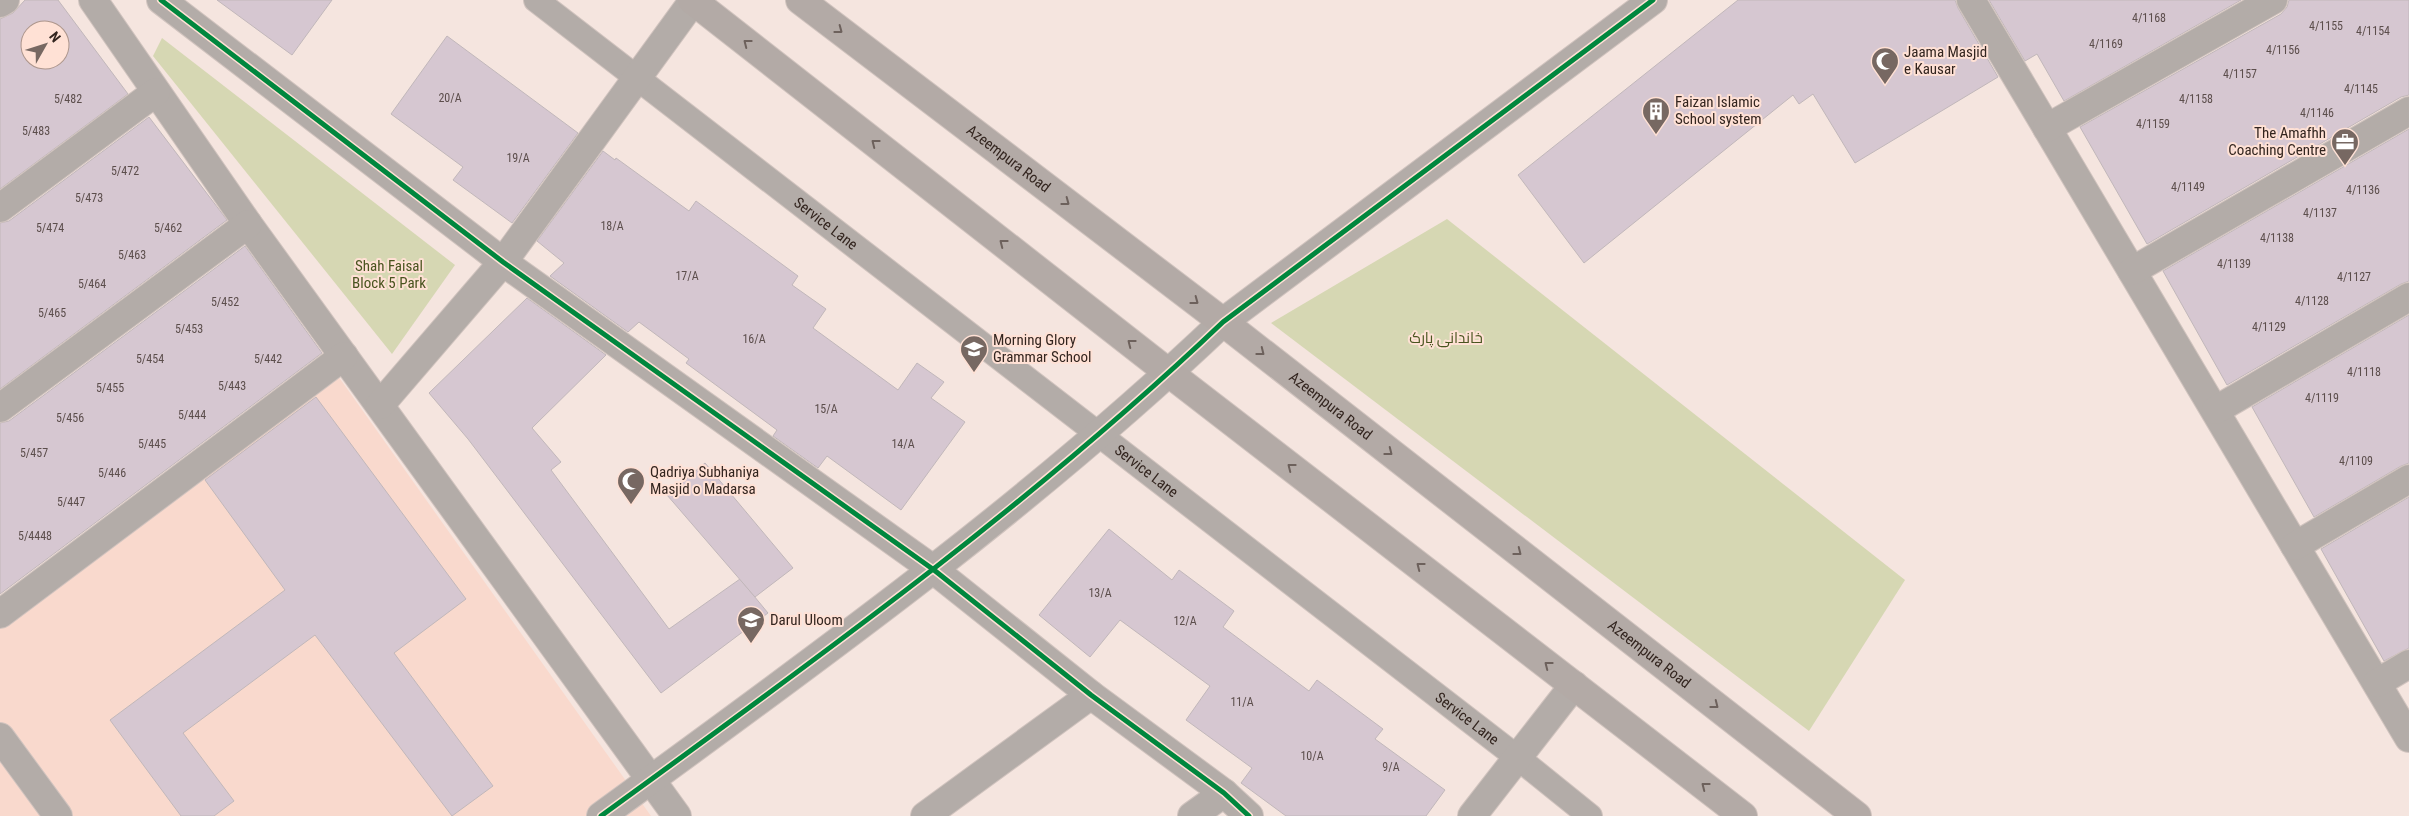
<svg xmlns="http://www.w3.org/2000/svg" width="2409" height="816" viewBox="0 0 2409 816" font-family="'Roboto Condensed',Cairo,sans-serif">
<rect width="100%" height="100%" fill="#f5e5df"/>
<path fill="#f9d9cd" d="M338 376 651 816H0V629Z"/>
<g fill="#d6d7b3">
<path d="M162 38 455 265 392 354 153 56Z"/>
<path d="M1447 219 1905 580 1809 731 1271 323Z"/>
</g>
<g fill="#d6c7d1" stroke="#c1b7ba" fill-rule="evenodd">
<path d="M25 0H58L128 94 0 189V19L13 13ZM30 30H60V60H30Z"/>
<path d="M217 0H332L292 55Z"/>
<path d="M1738 0H1955L1958 8 1998 77 1855 163 1813 94 1799 104 1793 95 1584 263 1518 175Z"/>
<path d="M1989 0H2241L2064 101 2037 54 2025 61Z"/>
<path d="M2289 0H2409V95L2401 97 2147 244 2080 127 2281 14 2287 7Z"/>
<path d="M447 36 578 133 512 223 453 180 463 167 391 114Z"/>
<path d="M149 117 227 220 0 389V223L9 221Z"/>
<path d="M2409 129V281L2401 284 2227 385 2163 271Z"/>
<path d="M603 151 615 160 616 158 689 211 696 201 798 276 792 285 826 309 813 328 898 390 917 363 944 382 931 398 965 422 901 510 827 456 818 468 773 436 777 430 686 363 689 359 639 322 628 332 550 276 564 263 537 241Z"/>
<path d="M245 246 322 353 0 594V423L9 421Z"/>
<path d="M527 298 606 355 532 428 561 462 551 470 669 629 740 579 768 613 661 693 468 439 429 393Z"/>
<path d="M2409 315V463L2401 466 2314 517 2252 407Z"/>
<path d="M316 397 466 599 394 653 493 786 452 816 315 635 183 733 234 801 214 816H181L110 720 285 590 205 480Z"/>
<path d="M705 463 793 568 755 597 667 495Z"/>
<path d="M2409 497V648L2384 661 2321 549Z"/>
<path d="M1109 529 1172 580 1179 570 1234 611 1223 627 1309 691 1317 680 1383 729 1375 739 1445 790 1426 816H1286L1241 783 1252 768 1186 720 1210 686 1120 620 1090 657 1039 615Z"/>
</g>
<g fill="none" stroke-linecap="round" stroke-linejoin="round">
<g stroke="#d0c3be" stroke-width="26">
<g id="lane">
<path id="s1" d="M536 0 1518 758 1590 816"/>
</g>
</g>
<g stroke="#d0c3be" stroke-width="30">
<g id="street">
<path d="M93 0 248 224 677 816"/>
<path d="M161 0 503 262 934 570 1091 695 1224 793 1249 816"/>
<path d="M1971 0 2409 738"/>
<path d="M0 3 5 0"/>
<path d="M2047 128 2273 0"/>
<path d="M0 208 156 92"/>
<path d="M2132 271 2409 111"/>
<path d="M380 405 503 262 693 1"/>
<path d="M0 408 248 224"/>
<path d="M2216 410 2409 297"/>
<path d="M2295 546 2409 479"/>
<path d="M0 614 344 356"/>
<path d="M2377 683 2409 664"/>
<path d="M0 737 58 816"/>
<path d="M601 816C815 660 1031 505 1223 322L1653 0"/>
<path d="M925 816 1091 695"/>
<path d="M1192 816 1224 793"/>
<path d="M1472 816 1574 685"/>
</g>
</g>
<g stroke="#d0c3be" stroke-width="30">
<g id="secondary">
<path d="M692 0 1169 373 1743 816"/>
<path id="s2" d="M800 0 1223 322 1857 816"/>
</g>
</g>
<use href="#lane" stroke="#b3aca8" stroke-width="24"/>
<use href="#street" stroke="#b3aca8" stroke-width="28"/>
<use href="#secondary" stroke="#b3aaa6" stroke-width="28"/>
<g stroke="#ffe1d5" stroke-width="8">
<g id="cycleway">
<path d="M161 0 503 262 934 570 1091 695 1224 793 1249 816"/>
<path d="M601 816C815 660 1031 505 1223 322L1653 0"/>
</g>
</g>
<use href="#cycleway" stroke="#00873e" stroke-width="5"/>
</g>
<defs><path id="oneway-chevron" d="M-2-3.5L2.5 0L-2 3.5" fill="none" stroke-width="1.6" stroke-linecap="round" stroke-linejoin="round" transform="scale(1.25)"/></defs>
<g stroke="#6d615c">
<use href="#oneway-chevron" transform="translate(839 30) rotate(37)"/>
<use href="#oneway-chevron" transform="translate(747 43) rotate(-142)"/>
<use href="#oneway-chevron" transform="translate(875 143) rotate(-142)"/>
<use href="#oneway-chevron" transform="translate(1066 202) rotate(37)"/>
<use href="#oneway-chevron" transform="translate(1003 243) rotate(-142)"/>
<use href="#oneway-chevron" transform="translate(1195 301) rotate(37)"/>
<use href="#oneway-chevron" transform="translate(1131 343) rotate(-142)"/>
<use href="#oneway-chevron" transform="translate(1261 352) rotate(38)"/>
<use href="#oneway-chevron" transform="translate(1389 452) rotate(38)"/>
<use href="#oneway-chevron" transform="translate(1291 467) rotate(-142)"/>
<use href="#oneway-chevron" transform="translate(1518 552) rotate(38)"/>
<use href="#oneway-chevron" transform="translate(1420 566) rotate(-142)"/>
<use href="#oneway-chevron" transform="translate(1548 665) rotate(-142)"/>
<use href="#oneway-chevron" transform="translate(1715 705) rotate(38)"/>
<use href="#oneway-chevron" transform="translate(1705 786) rotate(-142)"/>
</g>
<defs>
<g id="mosque-pin" transform="scale(1.4375)"><path d="M0 17L-7.5 6A9.5 9.5 0 1 1 7.5 6Z" fill="#776862" stroke="#ffe1d5"/><path d="M3.5-4.9A6 6 0 1 0 3.5 4.9A5 5 0 1 1 3.5-4.9Z" fill="#fff"/></g>
<g id="building-pin" transform="scale(1.4375)"><path d="M0 17L-7.5 6A9.5 9.5 0 1 1 7.5 6Z" fill="#776862" stroke="#ffe1d5"/><path d="M-4-6H4V6H1V3H-1V6H-4ZM-2.5-4.3h1.7v1.8h-1.7ZM.8-4.3h1.7v1.8H.8ZM-2.5-1h1.7V.8h-1.7ZM.8-1h1.7V.8H.8Z" fill="#fff"/></g>
<g id="office-pin" transform="scale(1.4375)"><path d="M0 17L-7.5 6A9.5 9.5 0 1 1 7.5 6Z" fill="#776862" stroke="#ffe1d5"/><path d="M-6-3h4V-5.5h4V-3h4V5H-6ZM-1-4.5V-3h2v-1.5ZM-6 0V1H6V0Z" fill="#fff"/></g>
<g id="school-pin" transform="scale(1.4375)"><path d="M0 17L-7.5 6A9.5 9.5 0 1 1 7.5 6Z" fill="#776862" stroke="#ffe1d5"/><path d="M0-5L7-2L0 1L-7-2ZM-4 1L0 2.5L4 1V4Q0 6-4 4Z" fill="#fff"/></g>
</defs>
<g fill-rule="evenodd">
<use href="#mosque-pin" x="1885" y="61"/>
<use href="#building-pin" x="1656" y="111"/>
<use href="#office-pin" x="2345" y="142"/>
<use href="#school-pin" x="974" y="349"/>
<use href="#mosque-pin" x="631" y="481"/>
<use href="#school-pin" x="751" y="620"/>
</g>
<g text-anchor="middle" dominant-baseline="central" stroke-width="4" stroke-linejoin="round" paint-order="stroke">
<g font-size="12" fill="#5c4e4c">
<text x="2149" y="18">4/1168</text>
<text x="2326" y="26">4/1155</text>
<text x="2373" y="31">4/1154</text>
<text x="2106" y="44">4/1169</text>
<text x="2283" y="50">4/1156</text>
<text x="2240" y="74">4/1157</text>
<text x="2361" y="89">4/1145</text>
<text x="450" y="98">20/A</text>
<text x="68" y="99">5/482</text>
<text x="2196" y="99">4/1158</text>
<text x="2317" y="113">4/1146</text>
<text x="2153" y="124">4/1159</text>
<text x="36" y="131">5/483</text>
<text x="518" y="158">19/A</text>
<text x="125" y="171">5/472</text>
<text x="2188" y="187">4/1149</text>
<text x="2363" y="190">4/1136</text>
<text x="89" y="198">5/473</text>
<text x="2320" y="213">4/1137</text>
<text x="612" y="226">18/A</text>
<text x="50" y="228">5/474</text>
<text x="168" y="228">5/462</text>
<text x="2277" y="238">4/1138</text>
<text x="132" y="255">5/463</text>
<text x="2234" y="264">4/1139</text>
<text x="687" y="276">17/A</text>
<text x="2354" y="277">4/1127</text>
<text x="92" y="284">5/464</text>
<text x="2312" y="301">4/1128</text>
<text x="225" y="302">5/452</text>
<text x="52" y="313">5/465</text>
<text x="2269" y="327">4/1129</text>
<text x="189" y="329">5/453</text>
<text x="754" y="339">16/A</text>
<text x="150" y="359">5/454</text>
<text x="268" y="359">5/442</text>
<text x="2364" y="372">4/1118</text>
<text x="232" y="386">5/443</text>
<text x="110" y="388">5/455</text>
<text x="2322" y="398">4/1119</text>
<text x="826" y="409">15/A</text>
<text x="192" y="415">5/444</text>
<text x="70" y="418">5/456</text>
<text x="152" y="444">5/445</text>
<text x="903" y="444">14/A</text>
<text x="34" y="453">5/457</text>
<text x="2356" y="461">4/1109</text>
<text x="112" y="473">5/446</text>
<text x="71" y="502">5/447</text>
<text x="35" y="536">5/4448</text>
<text x="1100" y="593">13/A</text>
<text x="1185" y="621">12/A</text>
<text x="1242" y="702">11/A</text>
<text x="1312" y="756">10/A</text>
<text x="1391" y="767">9/A</text>
</g>
<g font-size="15" fill="#33251f" stroke="#ffe1d5" text-anchor="start">
<text x="1904" y="52">Jaama Masjid<tspan x="1904" dy="17">e Kausar</tspan></text>
<text x="1675" y="102">Faizan Islamic<tspan x="1675" dy="17">School system</tspan></text>
<text x="2326" y="133" text-anchor="end">The Amafhh<tspan x="2326" dy="17">Coaching Centre</tspan></text>
<text x="993" y="340">Morning Glory<tspan x="993" dy="17">Grammar School</tspan></text>
<text x="650" y="472">Qadriya Subhaniya<tspan x="650" dy="17">Masjid o Madarsa</tspan></text>
<text x="770" y="620">Darul Uloom</text>
</g>
<g font-size="15" fill="#33251f" stroke="#ffe1d5">
<text stroke="none"><textPath href="#s2" startOffset="262">Azeempura Road</textPath></text>
<text stroke="none"><textPath href="#s1" startOffset="366">Service Lane</textPath></text>
<text stroke="none"><textPath href="#s2" startOffset="668">Azeempura Road</textPath></text>
<text stroke="none"><textPath href="#s1" startOffset="771">Service Lane</textPath></text>
<text stroke="none"><textPath href="#s2" startOffset="1072">Azeempura Road</textPath></text>
<text stroke="none"><textPath href="#s1" startOffset="1176">Service Lane</textPath></text>
</g>
<g font-size="15" fill="#49541f" stroke="#ffe1d5">
<text x="389" y="266">Shah Faisal<tspan x="389" dy="17">Block 5 Park</tspan></text>
<text x="1446" y="338">خاندانی پارک</text>
</g>
</g>
<g transform="translate(45 45) rotate(51)"><circle r="24" fill="#ffe1d5" stroke="#ad968c"/>
<path d="M0-4L9 19L0 12L-9 19Z" fill="#776862"/>
<text y="-8" font-size="14" font-weight="bold" text-anchor="middle" fill="#33251f">N</text>
</g>
</svg>
